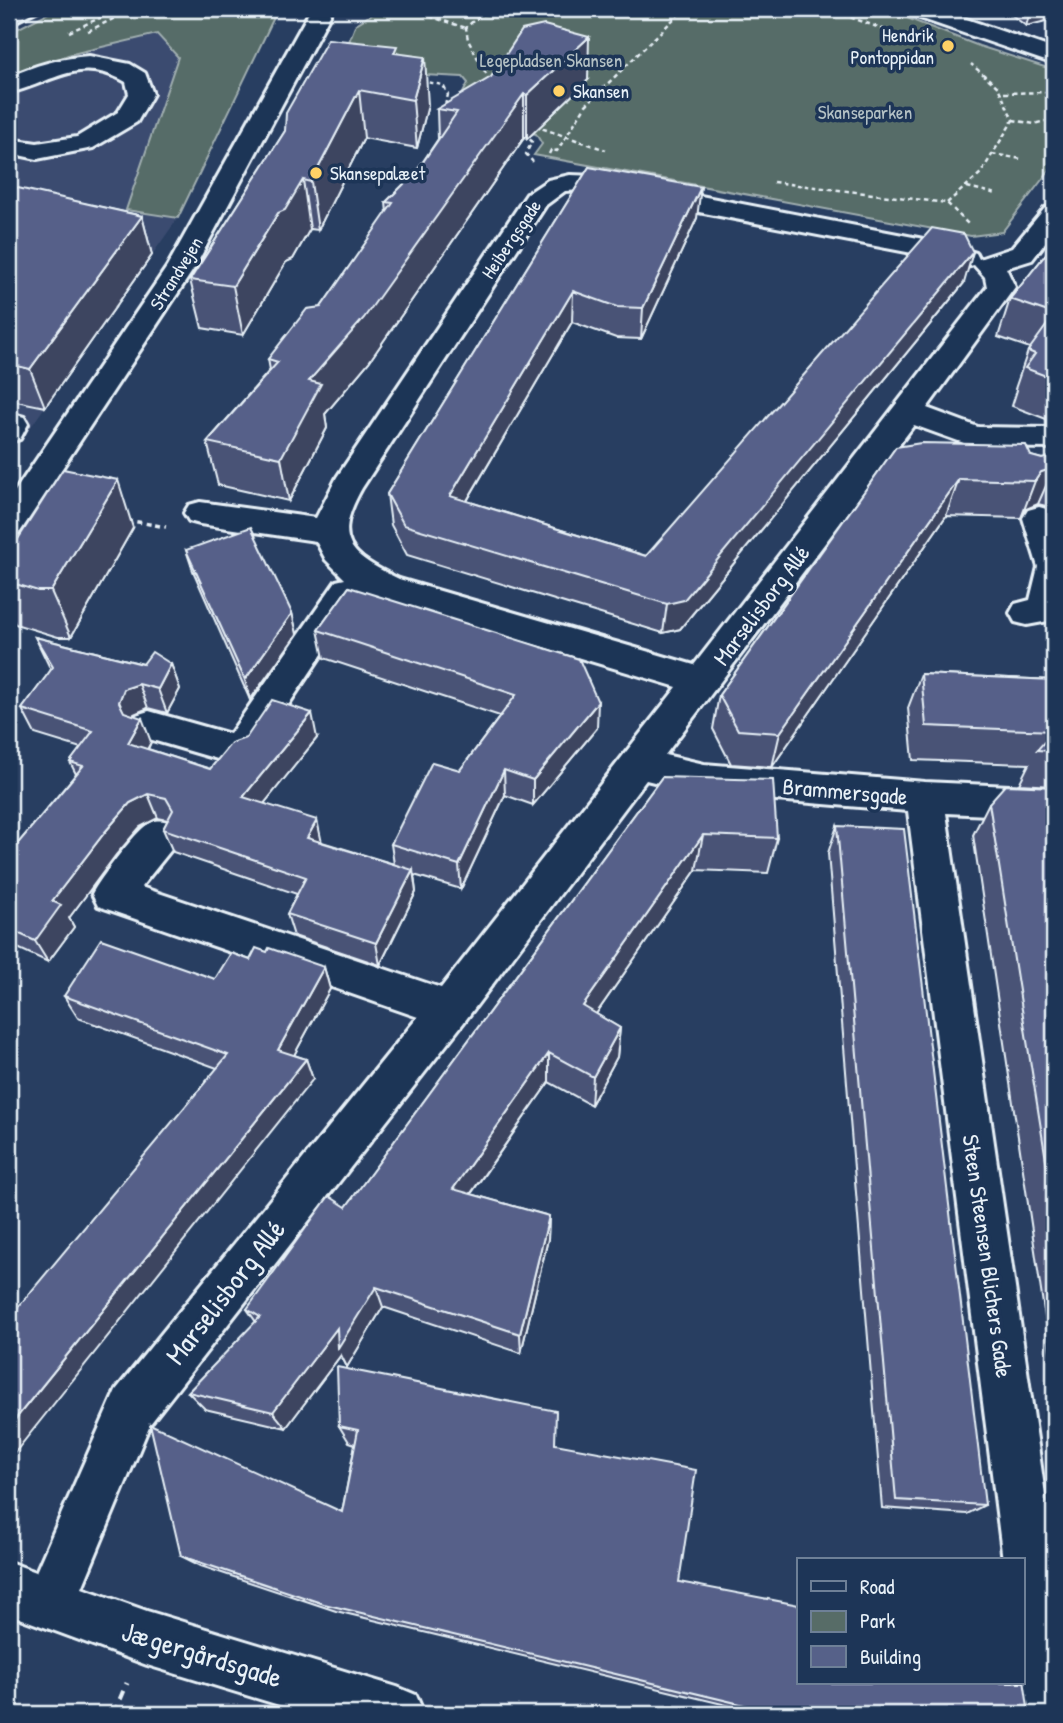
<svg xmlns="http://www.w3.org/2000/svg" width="1063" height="1723" viewBox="0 0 1063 1723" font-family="'Patrick Hand',sans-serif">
<rect width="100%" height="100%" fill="#283e61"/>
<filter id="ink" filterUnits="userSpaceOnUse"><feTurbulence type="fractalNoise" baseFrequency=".0143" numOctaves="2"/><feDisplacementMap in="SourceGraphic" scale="14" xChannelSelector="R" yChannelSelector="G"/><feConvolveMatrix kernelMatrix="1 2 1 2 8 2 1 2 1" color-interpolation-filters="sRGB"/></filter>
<g filter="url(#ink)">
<path fill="#3a4b70" d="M157 34 179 57 126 209 178 218 9 458V80L68 55Z"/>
<g fill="#576c67" stroke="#a0aeb0" stroke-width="2">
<path d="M56 9H278L178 218 126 210 178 57 157 34 68 55 9 80V33Z"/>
<path d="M381 9H884L979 46 1054 70V164L1002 232 971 236 534 155 542 144 536 134 452 115 468 83 463 77 403 74 348 44 356 24Z"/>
</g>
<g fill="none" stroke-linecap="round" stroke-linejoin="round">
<g stroke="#e8f1f8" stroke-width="6">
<g id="minor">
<path d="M311 9H333L195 267 20 532 9 535V500L167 267Z"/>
<path d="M905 9H937L1054 49V64L908 14Z"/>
<path d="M89 56 130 64 145 73 153 94 137 122 93 148 37 159 9 153V139L37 143 77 137 118 112 129 94 126 82C78 55 53 83 9 93V77C35 65 61 58 89 56Z"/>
<path d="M570 175 597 176 939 242 976 253 979 259 1012 248 1045 208 1054 206V231L1032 260 1006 268 1015 287 927 408 978 427 1054 428V448L975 447 914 425 665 755 704 764 925 782 1054 788V818L946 813 1054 1556V1714H1023L1019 1683H1023V1560H1003L908 811 704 794 646 780 464 1022 150 1424 82 1588 147 1611 397 1687 416 1695 424 1714H309L147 1665 9 1614V1562L36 1572 116 1390 418 1017 98 906 92 894C99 880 135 832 148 824 157 818 165 821 174 824L180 835 174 846 141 887 441 988 677 687 376 597 364 591 251 761 238 765 149 739 136 735 131 725 136 715 149 711 230 734 336 581 345 579 326 560 316 541 200 524 189 521 184 513 189 505 200 502 316 518 337 477 527 194 548 180ZM584 190 933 257 966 267 974 265 985 277 987 287 694 665 399 579C349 555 332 541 362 488L546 205 565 191Z"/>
<path d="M13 414 24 417 28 424 20 439 9 442V415Z"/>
<path d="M1039 507 1050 510 1054 517V620L1027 625 1015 622 1010 613 1015 604 1030 600 1038 567 1023 518 1028 510Z"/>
</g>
</g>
<g stroke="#e8f1f8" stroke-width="2.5" stroke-dasharray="4.5 3.5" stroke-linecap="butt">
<path d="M407 9 466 28"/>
<path d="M828 9 891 32"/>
<path d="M88 31 134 9"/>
<path d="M69 32 119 9"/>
<path d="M421 81 443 85 448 95 444 108"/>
<path d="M490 81 468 40 466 28 474 20 495 9"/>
<path d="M1004 93 1054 92"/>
<path d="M1013 120 1034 124 1045 121"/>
<path d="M535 126 606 150"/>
<path d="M523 135 532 141 526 154 533 162"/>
<path d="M549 154 551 150 557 151 586 105 684 9"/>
<path d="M992 154 1022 159"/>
<path d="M773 182 947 203 968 224"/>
<path d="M967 187 997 194"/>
<path d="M947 203 981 173 1013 120 998 87 971 64"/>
</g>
<path stroke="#e8f1f8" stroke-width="3.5" stroke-dasharray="5 4.5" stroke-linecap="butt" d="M127 520 166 527"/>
<path stroke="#e8f1f8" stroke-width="5" stroke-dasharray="9 7" stroke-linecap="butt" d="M114 1714 127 1683"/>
<use href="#minor" fill="#1d3557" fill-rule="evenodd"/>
<path stroke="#e8f1f8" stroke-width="3.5" d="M9 26 43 9"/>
</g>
<g fill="#4a5376" stroke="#e8f1f8" stroke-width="2">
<path d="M1004 9H1054L1026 26Z"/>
<path d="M397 53 428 105 417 148 364 138 318 230 310 229 293 259 286 262 243 335 202 328 190 280 285 131Z"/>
<path d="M588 80 527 139 524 138 369 362 325 414 327 428 289 501 218 485 207 442 270 370 268 359 321 307 387 213 386 202 416 172 438 139 437 109Z"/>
<path d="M589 167 697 218 641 339 616 338 572 322 467 501 646 556 964 283 680 629 663 633 407 555 391 525 387 494Z"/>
<path d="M9 183 10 187 142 216 152 255 45 407 16 401 9 409Z"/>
<path d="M1054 244V422L1012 406 1017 390 1015 389 1028 351 1030 348 998 337 1010 299Z"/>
<path d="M896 447 1031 456 1042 459 1054 456V513L1051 507 1038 504 1026 509 1021 518 946 516 772 767 731 764 713 729 719 695Z"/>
<path d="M133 528 71 637H58L15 624 9 611V553Z"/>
<path d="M186 550 292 613 297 634 250 700 193 571Z"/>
<path d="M349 587 597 728 533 805 505 795 461 889 414 875 416 892 380 965 294 936 287 914 297 894 173 852 163 829 168 820 158 818 140 827 116 855 69 918 74 927 48 962 11 945 9 942V854L76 774 70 762 81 748 35 734 22 709 51 670 35 637 143 664H171L180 689 167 713 148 708 133 715 151 742 148 749 210 769 317 738 264 803 322 842 394 864 391 844 460 770 500 716 324 658 318 630Z"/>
<path d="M921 674 1054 680V786L1019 784 1029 764 913 760 908 708Z"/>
<path d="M662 777 777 838 768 873 696 870 596 1014 620 1028 617 1057 591 1105 549 1082 471 1194 549 1216 548 1239 521 1353 383 1307 347 1367 341 1355 286 1428 205 1409 188 1392 256 1322 247 1309 346 1207Z"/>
<path d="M1054 787V1378L973 835 989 803Z"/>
<path d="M837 826 985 1505 967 1514 882 1508 828 853Z"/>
<path d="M267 952 324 967 330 989 294 1055 306 1059 313 1079 217 1068 78 1018 64 996 215 979 250 960Z"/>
<path d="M339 1426 555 1444 679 1582 1029 1714H764L336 1611 201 1566 181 1556 342 1512 355 1444 349 1442Z"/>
</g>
<g fill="#3c4460" stroke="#e8f1f8" stroke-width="2">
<path d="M1031 9H1054V19L1026 26Z"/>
<path d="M589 37 588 80 527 139V95Z"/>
<path d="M425 57 428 105 417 148 413 100Z"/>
<path d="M359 90 364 138 318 230 311 182Z"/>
<path d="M524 94V138L369 362 325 414 327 428 289 501 281 458 309 381Z"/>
<path d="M303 180 310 229 293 259 286 262 243 335 233 286 278 213Z"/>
<path d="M701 187 697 218 641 339 643 308Z"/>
<path d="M142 216 152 255 45 407 30 369Z"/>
<path d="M973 252 964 283 680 629 663 633 667 604Z"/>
<path d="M573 291 572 322 452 526 450 496Z"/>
<path d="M9 383 16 401 9 409Z"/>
<path d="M1054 468 1038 504 1026 509 1021 518 1035 481 1041 472Z"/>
<path d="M959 479 946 516 772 767 780 733Z"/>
<path d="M118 480 133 528 71 637 51 591Z"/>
<path d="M292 613 297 634 250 700 245 680Z"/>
<path d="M171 664 180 689 167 713 158 689Z"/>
<path d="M139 684 148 708 134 714 129 726 119 702 124 689Z"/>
<path d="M598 702 597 728 533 805V780Z"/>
<path d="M312 713 317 738 251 820 243 797Z"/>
<path d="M142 718 151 742 138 767 128 743Z"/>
<path d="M504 770 505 795 461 889 459 865Z"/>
<path d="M148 794 158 818 140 827 116 855 69 918 74 927 48 962 35 941 52 901 105 832 130 803Z"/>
<path d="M317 820 322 843 307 838Z"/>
<path d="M703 835 696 870 580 1037 583 1006Z"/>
<path d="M413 870 416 892 380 965 376 943Z"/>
<path d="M324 967 330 989 286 1070 278 1050Z"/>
<path d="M620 1028 617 1057 591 1105 593 1077Z"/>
<path d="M549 1053V1082L457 1213 453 1189Z"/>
<path d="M306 1059 313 1079 9 1460V1427Z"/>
<path d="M549 1216 548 1239 521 1353 520 1334Z"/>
<path d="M376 1287 383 1307 347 1367 341 1355 286 1428 273 1412 337 1328Z"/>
</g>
<g fill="#566189" stroke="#e8f1f8" stroke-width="2">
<path d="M544 25 589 37 527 95 524 94 364 318 309 381 321 384 281 458 207 442 278 362 268 359 307 309 321 307 393 203 386 202 416 172 457 112 437 109 491 77 522 30Z"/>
<path d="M328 39 397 46 394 53 425 57 413 100 359 90 311 182 303 180 285 210 278 213 233 286 190 280 285 131 286 113Z"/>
<path d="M589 167 701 187 643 308 617 307 573 291 450 496 646 556 932 228 964 234 973 252 684 600 667 604 404 525 387 494Z"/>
<path d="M9 186 142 216 30 369 9 364Z"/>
<path d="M1054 244V314L1010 299Z"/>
<path d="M1054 315V379L1025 368 1035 354 1028 351Z"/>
<path d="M921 443 1026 445 1031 456 1042 459 1054 456V468L1041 472 1035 481 959 479 780 733 738 730 719 695 896 447Z"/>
<path d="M63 469 118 480 51 591H38L9 582V553Z"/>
<path d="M251 527 292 613 245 680 186 550Z"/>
<path d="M349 587 579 659 598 702 533 780 504 770 459 865 391 844 432 762 460 770 516 695 318 630Z"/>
<path d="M35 637 143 664 152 652 171 664 158 689 139 684 124 689 119 702 124 712 142 718 128 743 210 769 231 743 246 738 272 700 312 713 243 797 317 820 307 838 413 870 376 943 287 914 306 877 163 829 173 810 166 798 148 794 130 803 105 832 52 901 61 905 35 941 9 929V854L83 766 70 762 93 731 22 709 53 667Z"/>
<path d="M921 674 1054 680V731L926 726Z"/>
<path d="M1054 731V751L1037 750Z"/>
<path d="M662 777 773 780 777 838 703 835 583 1006 620 1028 593 1077 549 1053 453 1189 549 1216 520 1334 376 1287 338 1348 337 1328 273 1412 188 1392 260 1317 247 1309 329 1196 346 1207Z"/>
<path d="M1005 785 1054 787V1210L989 803Z"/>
<path d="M837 826 904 829 985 1505 896 1500Z"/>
<path d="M101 939 215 979 231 953 250 960 256 948 267 952 269 948 324 967 278 1050 306 1059 9 1427V1318L228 1055 64 996Z"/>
<path d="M337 1367 556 1411 555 1444 696 1470 679 1582 799 1605V1683H1023V1673L1029 1714H782L324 1604 181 1556 150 1424 342 1512 358 1430 339 1426Z"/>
</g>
</g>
<g fill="#ffd166" stroke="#1d3557" stroke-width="2.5">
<circle cx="948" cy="46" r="7"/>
<circle cx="559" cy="91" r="7"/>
<circle cx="316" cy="173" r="7"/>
</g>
<g text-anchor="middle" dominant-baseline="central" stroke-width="7" stroke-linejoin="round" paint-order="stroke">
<g font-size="19" fill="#e8f1f8" stroke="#1d3557" text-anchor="start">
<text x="934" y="35" text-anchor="end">Hendrik<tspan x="934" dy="22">Pontoppidan</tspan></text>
<text x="573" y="91">Skansen</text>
<text x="330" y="173">Skansepalæet</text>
</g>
<g font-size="19" fill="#b5c2c5" stroke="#1d3557">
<text x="551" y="60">Legepladsen Skansen</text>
<text x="865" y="112">Skanseparken</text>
</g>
<g font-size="19" fill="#e8f1f8" stroke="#1d3557">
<text transform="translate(511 239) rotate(-56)">Heibergsgade</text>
<text transform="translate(176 273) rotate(-58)">Strandvejen</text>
</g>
<g font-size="23" fill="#e8f1f8" stroke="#1d3557">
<text transform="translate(761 605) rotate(-53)">Marselisborg Allé</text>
<text transform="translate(845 791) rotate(5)">Brammersgade</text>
<text transform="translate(988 1256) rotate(82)">Steen Steensen Blichers Gade</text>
</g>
<g font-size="28" fill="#e8f1f8" stroke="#1d3557">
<text transform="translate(225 1292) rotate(-52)">Marselisborg Allé</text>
<text transform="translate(202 1654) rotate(17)">Jægergårdsgade</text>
</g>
</g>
<rect width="1063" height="1723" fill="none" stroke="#1d3557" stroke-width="35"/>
<rect x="18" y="18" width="1028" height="1688" fill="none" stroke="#e8f1f8" stroke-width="2.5" filter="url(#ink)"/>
<rect x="797" y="1558" width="228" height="126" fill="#1d3557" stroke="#6e8097" stroke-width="2"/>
<rect x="811" y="1581" width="35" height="10" fill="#1d3557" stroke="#6e8097" stroke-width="2"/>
<text x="860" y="1594" font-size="21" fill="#e8f1f8">Road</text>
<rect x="811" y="1611" width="35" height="21" fill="#576c67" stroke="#6e8097" stroke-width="2"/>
<text x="860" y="1628" font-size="21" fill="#e8f1f8">Park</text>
<rect x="811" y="1646" width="35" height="21" fill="#566189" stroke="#6e8097" stroke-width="2"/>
<text x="860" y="1664" font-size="21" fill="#e8f1f8">Building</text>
</svg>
